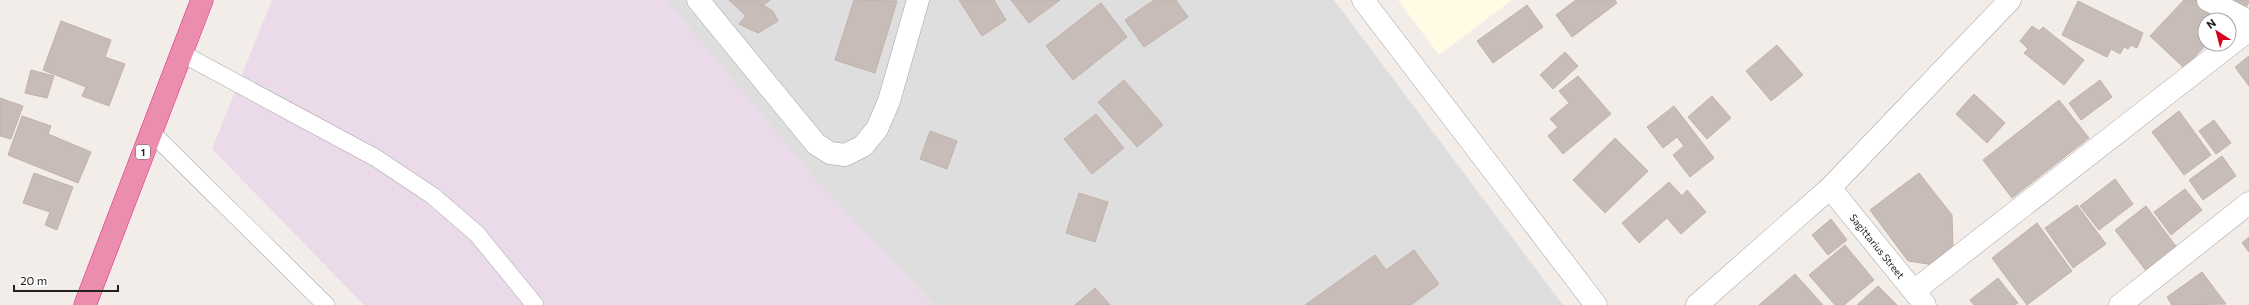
<svg xmlns="http://www.w3.org/2000/svg" width="2249" height="305" viewBox="0 0 2249 305" font-family="Commissioner,sans-serif">
<rect width="100%" height="100%" fill="#f2ede8"/>
<path fill="#dfdede" d="M666 0H1334L1563 305H934L827 193Z"/>
<path fill="#ebdaea" d="M272 0H666L827 193 934 305H364L212 149Z"/>
<path fill="#fffbe4" d="M1398 0H1512L1439 55Z"/>
<g fill="#c7bcb7" stroke="#c4b1a9">
<path d="M729 0H755L773 11 778 21 758 33 739 24 746 16Z"/>
<path d="M757 0H770L762 6Z"/>
<path d="M854 0 897 1 875 73 835 60Z"/>
<path d="M959 0H994L1006 20 982 36Z"/>
<path d="M1011 0H1060L1029 23Z"/>
<path d="M1154 0H1176L1188 17 1144 47 1125 20Z"/>
<path d="M1576 0H1615L1617 3 1572 37 1556 15Z"/>
<path d="M2184 0H2196L2218 20H2205V44H2207L2184 68 2150 36Z"/>
<path d="M2233 0H2249V2L2247 6Z"/>
<path d="M2078 1 2143 33 2137 48 2131 45 2128 49 2124 47 2120 54 2111 49 2107 57 2062 35Z"/>
<path d="M1101 3 1127 37 1073 80 1046 46Z"/>
<path d="M1527 5 1543 27 1493 63 1477 41Z"/>
<path d="M61 21 111 40 105 57 125 64 109 106 82 96 86 87 43 70Z"/>
<path d="M2032 26 2039 31 2043 27 2084 60 2064 85 2024 53 2028 49 2020 41Z"/>
<path d="M1777 45 1803 75 1771 101 1746 71Z"/>
<path d="M1565 52 1578 66 1553 89 1540 75Z"/>
<path d="M2249 56V86L2235 67Z"/>
<path d="M31 70 54 76 47 98 25 93Z"/>
<path d="M1578 76 1611 114 1563 154 1548 136 1558 127 1550 119 1569 103 1559 91Z"/>
<path d="M1124 80 1163 125 1137 147 1098 102Z"/>
<path d="M2100 80 2112 97 2081 120 2069 103Z"/>
<path d="M1974 94 2005 123 1987 143 1956 114Z"/>
<path d="M1712 96 1731 118 1707 139 1688 117Z"/>
<path d="M0 98 23 106 11 139 0 136Z"/>
<path d="M2059 100 2089 138 2012 198 1983 160Z"/>
<path d="M1674 106 1714 158 1690 177 1673 155 1684 146 1677 137 1663 148 1647 127Z"/>
<path d="M2179 111 2211 155 2184 175 2152 132Z"/>
<path d="M1096 114 1124 148 1092 174 1064 139Z"/>
<path d="M22 116 51 126 48 134 91 152 78 183 8 155Z"/>
<path d="M2214 120 2231 143 2216 154 2199 131Z"/>
<path d="M930 131 957 141 947 169 920 159Z"/>
<path d="M1615 138 1648 171 1605 213 1573 180Z"/>
<path d="M2222 156 2236 176 2203 200 2189 180Z"/>
<path d="M34 173 73 187 57 230 45 225 50 212 23 203Z"/>
<path d="M1919 173 1952 215 1953 249 1934 265 1908 261 1870 210Z"/>
<path d="M2115 179 2133 204 2099 230 2080 206Z"/>
<path d="M1669 182 1682 196 1687 190 1706 212 1681 234 1667 218 1639 243 1622 223Z"/>
<path d="M2185 189 2202 210 2171 235 2154 212Z"/>
<path d="M1079 193 1108 202 1095 242 1066 233Z"/>
<path d="M2077 205 2106 244 2073 268 2045 228Z"/>
<path d="M2146 206 2178 249 2147 272 2115 230Z"/>
<path d="M1831 219 1847 240 1828 255 1812 235Z"/>
<path d="M2037 223 2072 271 2027 305 1992 258Z"/>
<path d="M2249 237V252L2242 243Z"/>
<path d="M1845 245 1874 280 1844 305H1835L1809 275Z"/>
<path d="M1414 250 1439 284 1411 305H1305L1375 255 1386 270Z"/>
<path d="M2202 272 2226 304 2172 305 2167 297Z"/>
<path d="M1795 274 1823 305H1759Z"/>
<path d="M1998 278 2018 303 2015 305H1974L1970 300Z"/>
<path d="M1878 286 1897 305H1857Z"/>
<path d="M1095 288 1110 305H1075Z"/>
</g>
<g fill="none" stroke-linecap="round" stroke-linejoin="round">
<g stroke="#a5a5a5" stroke-width="18">
<g id="lane">
<path d="M181 53 376 158 433 196 477 234 535 305"/>
<path d="M151 132 326 305"/>
</g>
</g>
<g stroke="#a5a5a5" stroke-width="23">
<g id="street">
<path d="M698 0 816 144 830 153 845 155 863 146 877 129 889 101 918 0"/>
<path d="M1363 0 1596 305"/>
<path d="M2208 0 2249 21"/>
<path id="s1" d="M1830 188 1925 305"/>
<path d="M1914 291 2249 30"/>
<path d="M1697 305 1830 188 2010 0"/>
<path d="M2120 305 2249 203"/>
</g>
</g>
<g stroke="#e22380" stroke-width="23">
<path id="highway" d="M85 305 202 0"/>
</g>
<use href="#lane" stroke="#fff" stroke-width="17"/>
<use href="#street" stroke="#fff" stroke-width="22"/>
<use href="#highway" stroke="#eb8ead" stroke-width="22"/>
</g>
<g text-anchor="middle" dominant-baseline="central" stroke-width="4" stroke-linejoin="round" paint-order="stroke">
<rect fill="#fff" stroke="#646464" stroke-width="1" x="136" y="145" width="14" height="14" rx="3"/>
<g font-size="9" font-weight="bold" fill="#212121">
<text x="143" y="152">1</text>
</g>
<g font-size="10" fill="#212121" stroke="#fff">
<text stroke="none"><textPath href="#s1" startOffset="75">Sagittarius Street</textPath></text>
</g>
</g>
<g transform="translate(2217 32) rotate(324)"><circle r="19" fill="#ffffff" stroke="#a6a6a6"/>
<path d="M0-3L7 15L0 10L-7 15Z" fill="#d3001e"/>
<text y="-6" font-size="11" font-weight="bold" text-anchor="middle" fill="#212121">N</text>
</g>
<path d="M14 285v6h104v-6" fill="none" stroke="#212121" stroke-width="2"/>
<text x="20" y="285" font-size="12" fill="#212121" stroke="#ffffff" stroke-width="3" paint-order="stroke">20 m</text>
</svg>
